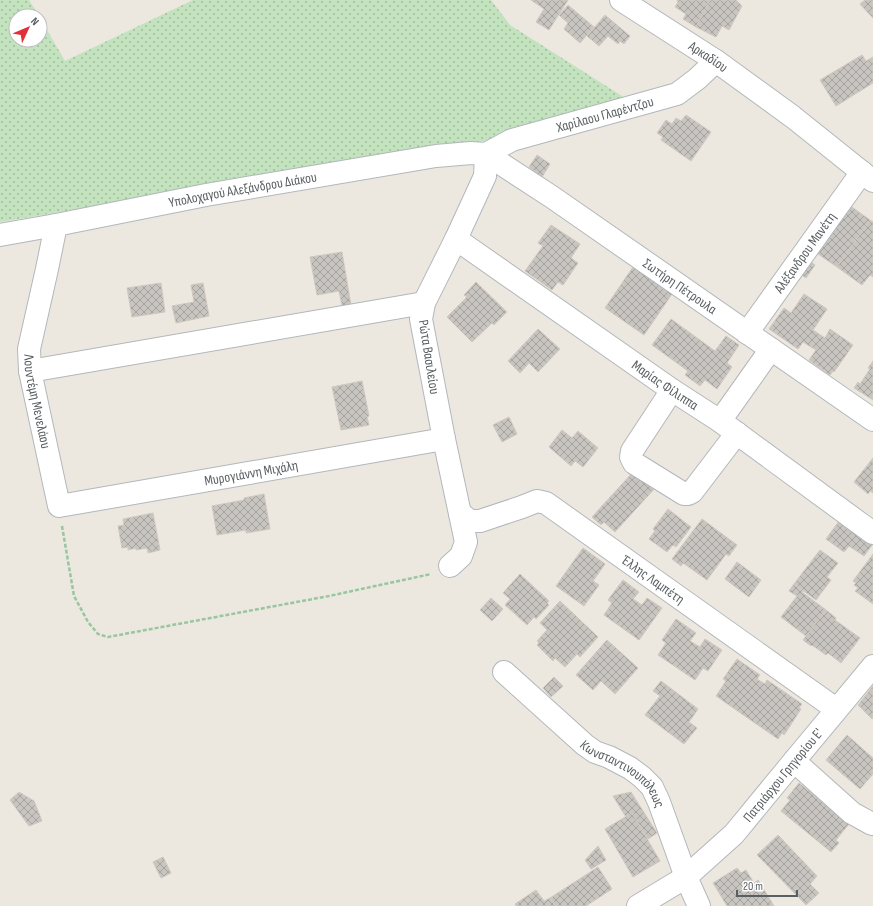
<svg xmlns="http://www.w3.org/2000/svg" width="873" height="906" viewBox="0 0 873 906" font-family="'Sofia Sans Condensed',sans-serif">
<defs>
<pattern id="grass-dots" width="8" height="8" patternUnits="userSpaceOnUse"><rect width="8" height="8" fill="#c2e3bd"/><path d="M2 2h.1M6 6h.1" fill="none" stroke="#a1bb9d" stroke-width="1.8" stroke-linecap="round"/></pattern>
<pattern id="building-cross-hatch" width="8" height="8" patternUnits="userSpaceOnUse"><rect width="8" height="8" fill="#c8c5c0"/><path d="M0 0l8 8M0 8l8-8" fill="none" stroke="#a5a39f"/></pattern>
</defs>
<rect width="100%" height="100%" fill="#ece8e0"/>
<path fill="url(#grass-dots)" d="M0 0H29L39 16H16V40H40V18L65 61 193 0H491L510 25 633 103 507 137 0 222Z"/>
<g fill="url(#building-cross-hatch)" stroke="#d0c8bf">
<path d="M531 0H568L549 30 536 22 544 9Z"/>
<path d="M677 0H710L696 27 683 19 686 14 675 7 678 2Z"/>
<path d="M710 0H736L742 6 729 30 722 26 716 37 696 27Z"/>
<path d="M865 0H873V18L860 4Z"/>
<path d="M568 5 594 27 580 43 564 29 568 23 559 15Z"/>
<path d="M605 15 630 36 624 44 620 41 618 44 608 36 599 46 587 36Z"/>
<path d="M862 55 866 61 873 57V83L836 106 820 80Z"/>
<path d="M686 115 711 132 691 161 661 140 663 137 657 133 666 120 672 124 676 118 681 121Z"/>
<path d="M537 155 550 164 542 177 529 167Z"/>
<path d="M849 205 870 220 837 267 818 254 834 231 832 229Z"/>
<path d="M870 220 873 222V277L870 275 862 285 837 267Z"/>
<path d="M551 225 580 244 571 258 578 263 563 285 558 282 552 290 525 271 543 246 538 243Z"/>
<path d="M342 252 351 305 342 306 339 291 317 295 310 257Z"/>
<path d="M807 259 815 265 806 278 798 272Z"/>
<path d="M633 267 672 294 644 335 605 308Z"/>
<path d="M476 282 507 312 494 325 492 323 472 342 447 317 467 297 464 295Z"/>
<path d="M161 283 165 312 132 317 127 288Z"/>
<path d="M203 283 209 316 176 323 172 306 194 302 191 285Z"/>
<path d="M804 294 827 309 813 330 819 334 811 347 803 342 798 349 769 329 784 308 791 313Z"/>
<path d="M671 319 715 351 726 336 739 345 727 363 732 367 717 389 705 380 700 386 685 375 688 371 652 345Z"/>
<path d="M538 329 560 349 538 372 529 363 520 373 508 361Z"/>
<path d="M830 329 853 345 834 372 833 371 830 375 809 360 816 350 811 347 819 334 825 338Z"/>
<path d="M873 361V400L854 388 858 382 860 384 870 369 868 368Z"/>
<path d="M362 381 369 416 367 417 369 425 341 430 332 387Z"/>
<path d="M509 417 517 434 502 442 493 425Z"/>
<path d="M562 430 572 438 578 431 598 448 583 467 575 461 571 466 549 447Z"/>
<path d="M873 458V493L870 491 868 494 854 482Z"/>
<path d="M633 472 656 487 615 532 604 522 601 525 592 517Z"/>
<path d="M264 494 270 529 246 533V530L217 535 212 506 244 500V498Z"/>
<path d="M668 509 691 527 676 547 673 545 667 552 649 539 655 531 653 529Z"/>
<path d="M153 513 160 550 148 553 147 548 136 550V548L128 550V547L122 548 118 526 124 525 123 519Z"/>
<path d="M842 517 873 540V544L864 556 849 546 844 552 826 539Z"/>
<path d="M702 519 737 545 729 556 726 554 707 580 683 563 681 566 672 559Z"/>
<path d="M583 548 605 564 593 581 599 585 584 606 556 586Z"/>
<path d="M820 550 838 563 827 577 831 580 816 600 794 584Z"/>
<path d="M873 554V604L855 591 858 588 854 585 856 583 853 581Z"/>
<path d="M737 562 761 580 749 597 725 579Z"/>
<path d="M520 574 549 601 547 603 549 605 536 619 534 617 527 625 505 605 510 599 503 593Z"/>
<path d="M623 580 639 592 633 599 642 605 647 598 662 608 639 640 604 615 612 603 608 600Z"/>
<path d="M794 584 803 591 802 592 826 610 806 636 781 617 797 596 789 591Z"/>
<path d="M491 598 503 609 492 621 480 610Z"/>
<path d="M560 601 598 637 580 657 577 654 565 667 555 658 553 661 537 645 539 643 537 641 547 630 540 623Z"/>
<path d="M826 610 836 618 835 620 860 638 841 663 828 653 826 655 812 645 811 646 803 640Z"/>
<path d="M676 619 696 633 690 641 700 647 705 639 722 650 708 671 703 668 695 680 658 655 666 643 662 640Z"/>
<path d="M607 640 638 668 615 694 601 681 593 690 576 675Z"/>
<path d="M737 659 760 675 757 679 765 684 767 680 802 704 799 708 801 709 784 735 782 733 778 739 716 696 726 681 723 679Z"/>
<path d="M554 677 563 686 551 697 543 688Z"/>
<path d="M661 681 698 709 689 722 697 728 684 744 645 715 660 696 653 691Z"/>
<path d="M873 686V718L872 719 858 705Z"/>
<path d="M847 735 873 758V774L860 789 826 760Z"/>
<path d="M799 783 849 824 836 840 839 843 831 852 781 811 790 800 787 798Z"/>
<path d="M19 792 34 801 42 821 29 826 10 800Z"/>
<path d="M631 792 657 833 648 839 632 813 626 817 613 796Z"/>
<path d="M632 813 660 861 633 877 605 829Z"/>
<path d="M778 835 817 876 810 884 819 893 806 905 757 855Z"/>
<path d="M598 846 606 860 591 869 585 860Z"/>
<path d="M163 857 171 873 161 878 153 862Z"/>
<path d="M598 867 612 889 586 906H556L550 898Z"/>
<path d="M737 868 741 873 746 870 754 883 758 880 774 906H727L713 883Z"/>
<path d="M536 890 544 901 550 898 556 906H516L515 904Z"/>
</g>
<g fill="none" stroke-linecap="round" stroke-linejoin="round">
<g stroke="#b3b7bb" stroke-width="24">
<g id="minor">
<path id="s1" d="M621 0 716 61 793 117 873 181"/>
<path id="s2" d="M486 154 512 140 677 94 697 79 716 61"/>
<path id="s3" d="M56 225 47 269 29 349 30 371 59 506 444 439"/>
<path id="s4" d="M0 235 56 225 206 195 436 156 471 153 486 154 552 197 873 420"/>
<path id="s5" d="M456 239 672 390 720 421 873 533"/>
<path id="s6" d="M747 333 862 172"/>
<path d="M30 371 424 303"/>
<path d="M672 390 632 451 631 457 634 463 684 494H688L692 492 737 433"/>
<path d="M720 421 771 349"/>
<path id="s7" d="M460 513 470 521H480L522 507 537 501 546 503 836 709"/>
<path d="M450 566 461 556 466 542 444 439 421 319 424 303 456 239 485 176 486 154"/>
<path id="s8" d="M504 672 585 745 595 752 609 757 630 768 642 777 652 787 659 802 686 877 699 906"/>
<path d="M794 761 852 813 870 823 873 824"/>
<path id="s9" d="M638 906 686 877 734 834 794 761 873 666"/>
</g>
</g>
<path stroke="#98c69f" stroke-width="2.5" stroke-dasharray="4 2" stroke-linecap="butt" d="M62 526 74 596 88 622 98 634 108 637 329 596 431 574"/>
<use href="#minor" stroke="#fff" stroke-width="22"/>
</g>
<g text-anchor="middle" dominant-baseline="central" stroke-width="3" stroke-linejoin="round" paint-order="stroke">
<g font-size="14" fill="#595e61" stroke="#fff">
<text stroke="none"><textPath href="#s1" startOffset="104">Αρκαδίου</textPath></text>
<text stroke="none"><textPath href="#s2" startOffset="126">Χαρίλαου Γλαρέντζου</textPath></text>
<text stroke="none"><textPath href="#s4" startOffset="247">Υπολοχαγού Αλεξάνδρου Διάκου</textPath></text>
<text stroke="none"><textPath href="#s6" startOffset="99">Αλέξανδρου Μανέτη</textPath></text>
<text stroke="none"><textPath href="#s4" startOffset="728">Σωτήρη Πέτρουλα</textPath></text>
<text transform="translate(429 357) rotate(81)">Ρώτα Βασιλείου</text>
<text stroke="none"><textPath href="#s5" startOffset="255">Μαρίας Φίλιππα</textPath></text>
<text stroke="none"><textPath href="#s3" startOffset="180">Λουντέμη Μενελάου</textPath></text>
<text stroke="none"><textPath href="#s3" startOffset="482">Μυρογιάννη Μιχάλη</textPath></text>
<text stroke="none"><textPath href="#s7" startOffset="224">Έλλης Λαμπέτη</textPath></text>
<text stroke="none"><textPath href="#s9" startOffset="197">Πατριάρχου Γρηγορίου Ε'</textPath></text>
<text stroke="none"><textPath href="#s8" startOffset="158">Κωνσταντινουπόλεως</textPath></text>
</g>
</g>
<g transform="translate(28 28) rotate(46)"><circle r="19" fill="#ffffff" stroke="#bdbfc0"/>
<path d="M0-3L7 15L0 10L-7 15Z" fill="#e2303b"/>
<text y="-6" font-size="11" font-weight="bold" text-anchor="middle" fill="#595e61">N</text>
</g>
<path d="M737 890v6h60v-6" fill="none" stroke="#595e61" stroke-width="2"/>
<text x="743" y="890" font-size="12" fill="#595e61" stroke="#ffffff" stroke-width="3" paint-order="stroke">20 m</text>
</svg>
